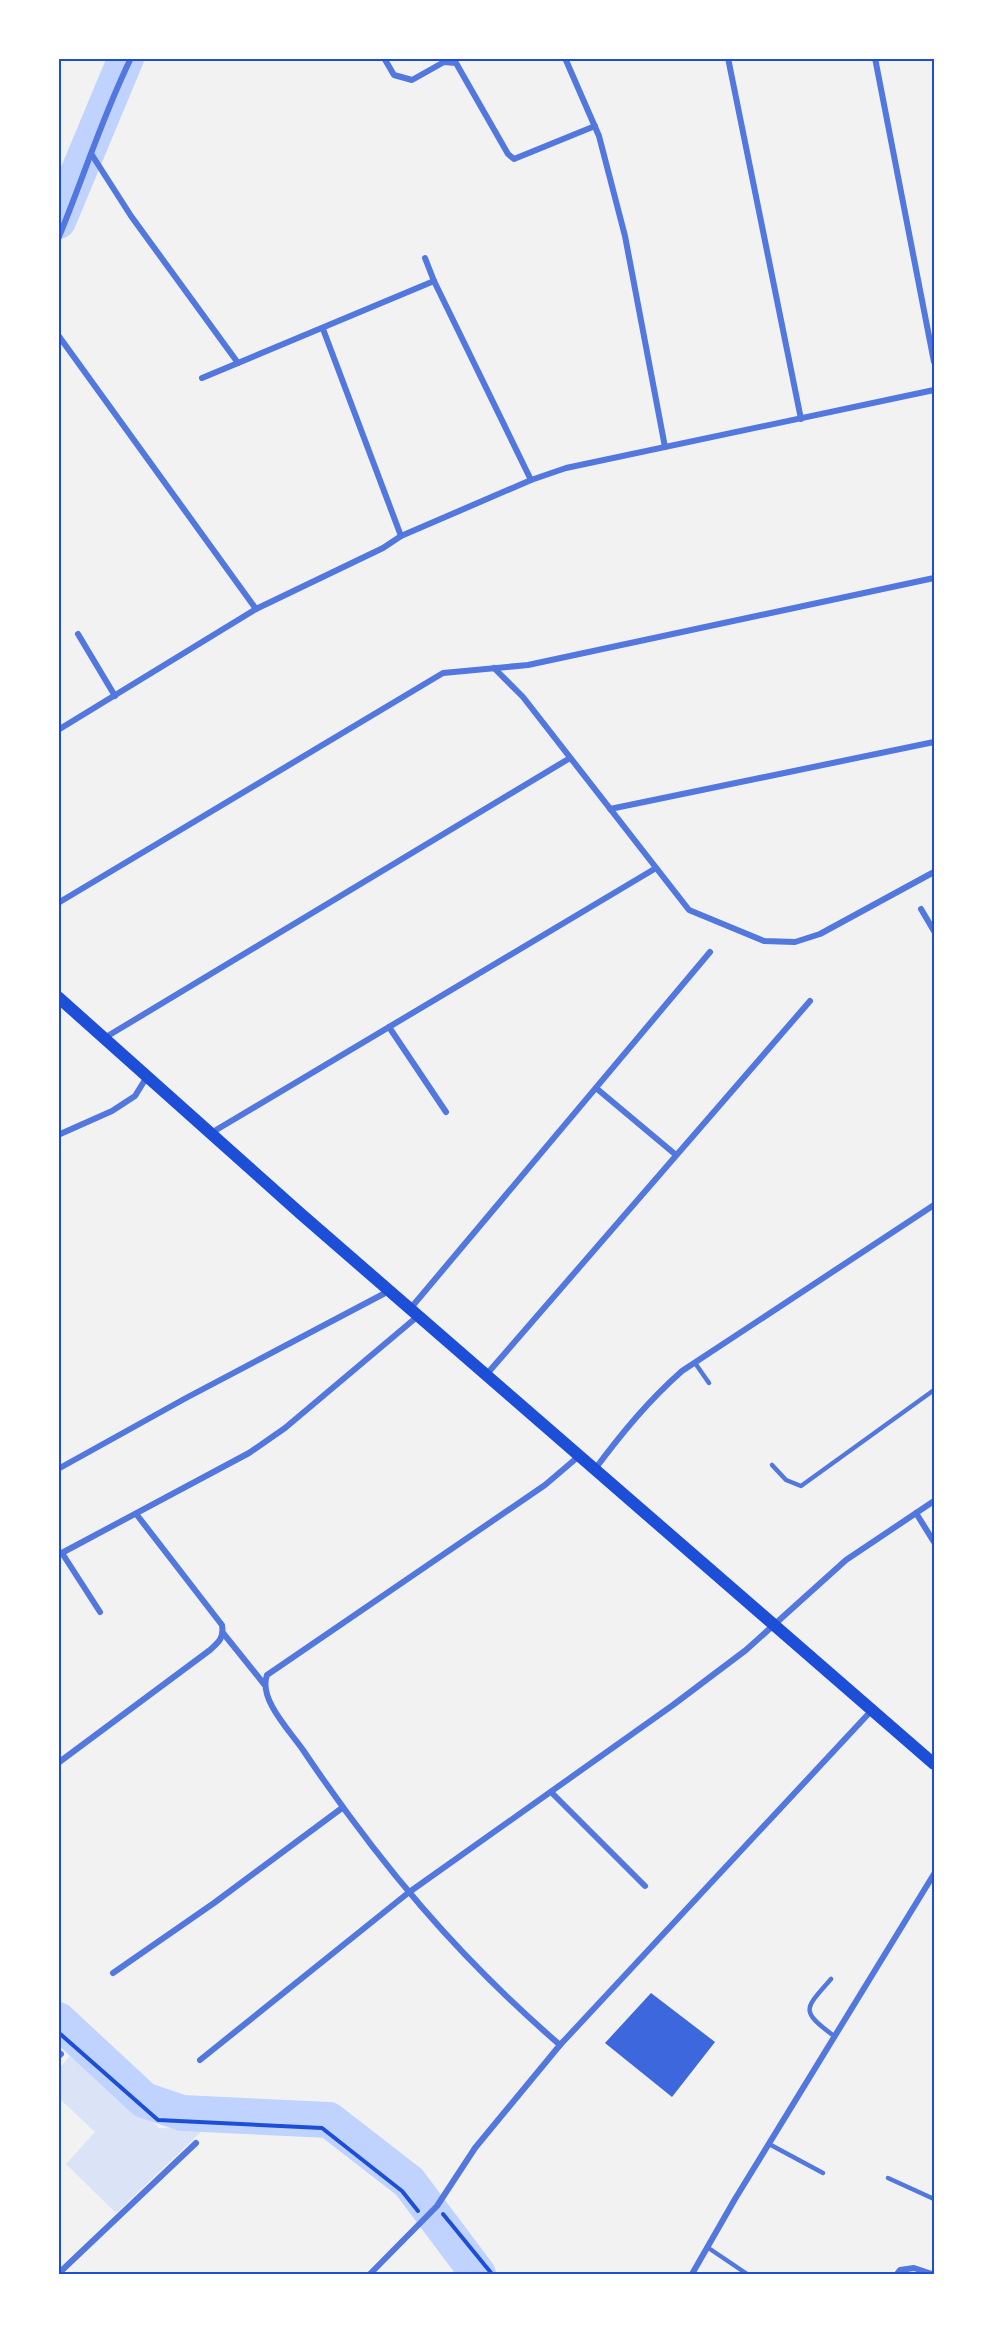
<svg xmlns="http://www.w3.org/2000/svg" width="993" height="2333" viewBox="0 0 993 2333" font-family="'Exo 2',sans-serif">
<rect width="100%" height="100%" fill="#f2f2f2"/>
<path fill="#dbe4f7" d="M73 2052 159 2128 204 2129 116 2213 66 2164 95 2132 59 2098V2069Z"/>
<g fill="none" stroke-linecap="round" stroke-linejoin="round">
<g stroke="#bfd3fe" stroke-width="36">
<path d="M58 221 126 58"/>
<path d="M58 2020 144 2100 182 2113 329 2120 409 2182 478 2274"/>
</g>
</g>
<path fill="#3d67dc" d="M651 1993 715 2042 672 2097 605 2043Z"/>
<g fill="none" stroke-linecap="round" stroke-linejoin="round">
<g stroke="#1d4ed8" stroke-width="4">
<path d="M58 2032 158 2120 322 2128 402 2191 418 2211"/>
<path d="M443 2214 492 2274"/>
</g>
<g stroke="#5277de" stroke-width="4.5">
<path d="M695 1363 709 1383"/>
<path d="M772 1465 786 1480 801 1486 934 1390"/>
<path d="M831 1979C805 2009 799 2010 834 2036"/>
<path d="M769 2144 823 2173"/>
<path d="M888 2178 934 2199"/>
<path d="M707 2247 747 2274"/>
</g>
<g stroke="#5277de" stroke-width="6">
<path d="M384 58 394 75 412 80 444 62 456 63 508 154 514 159 595 126"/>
<path d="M565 58 599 136 625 236 665 447"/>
<path d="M728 58 801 419"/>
<path d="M875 58 934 362"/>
<path d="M92 155 131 216 238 363"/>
<path d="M58 239C83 179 102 117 131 58"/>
<path d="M425 258 434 281 531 480"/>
<path d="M323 329 401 536"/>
<path d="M58 335 256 609"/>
<path d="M202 378 434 281"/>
<path d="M78 634 115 696"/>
<path d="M494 668 523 697 689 910 764 941 795 942 820 934 934 872"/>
<path d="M58 730 256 609 383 548 401 536 531 480 566 468 934 390"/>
<path d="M610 809 934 742"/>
<path d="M58 903 443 673 528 665 934 578"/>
<path d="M921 909 934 931"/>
<path d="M389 1027 446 1112"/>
<path d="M106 1037 570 758"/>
<path d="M596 1088 676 1155"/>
<path d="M211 1133 656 868"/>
<path d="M58 1135 112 1111 135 1096 148 1075"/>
<path d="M410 1309 710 952"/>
<path d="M486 1375 810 1001"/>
<path d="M58 1469 186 1398 389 1291"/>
<path d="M595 1469C622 1433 648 1401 682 1371L934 1205"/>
<path d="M916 1513 934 1542"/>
<path d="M62 1553 100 1612"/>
<path d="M58 1555 249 1453 285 1428 418 1316"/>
<path d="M223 1633 264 1684"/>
<path d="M58 1763 210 1650C219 1642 224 1638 222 1625L137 1515"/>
<path d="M551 1792 645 1886"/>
<path d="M113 1973 214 1903 342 1808"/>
<path d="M560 2045C457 1956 379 1863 303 1750 290 1731 258 1699 267 1675L545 1485 579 1456"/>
<path d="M58 2057 61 2054"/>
<path d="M200 2060 408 1893 673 1705 746 1650 846 1560 934 1501"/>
<path d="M58 2274 196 2143"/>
<path d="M370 2274 437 2206 475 2148 560 2045 872 1710"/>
<path d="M692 2274 735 2199 934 1874"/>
<path d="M897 2274 900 2270 914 2268 932 2274"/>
</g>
<path stroke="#1d4ed8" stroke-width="12" d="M58 997 301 1214 934 1764"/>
</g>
<rect width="993" height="2333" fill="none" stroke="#ffffff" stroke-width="120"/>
<rect x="60" y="60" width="873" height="2213" fill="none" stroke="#1d4ed8" stroke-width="2"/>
</svg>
